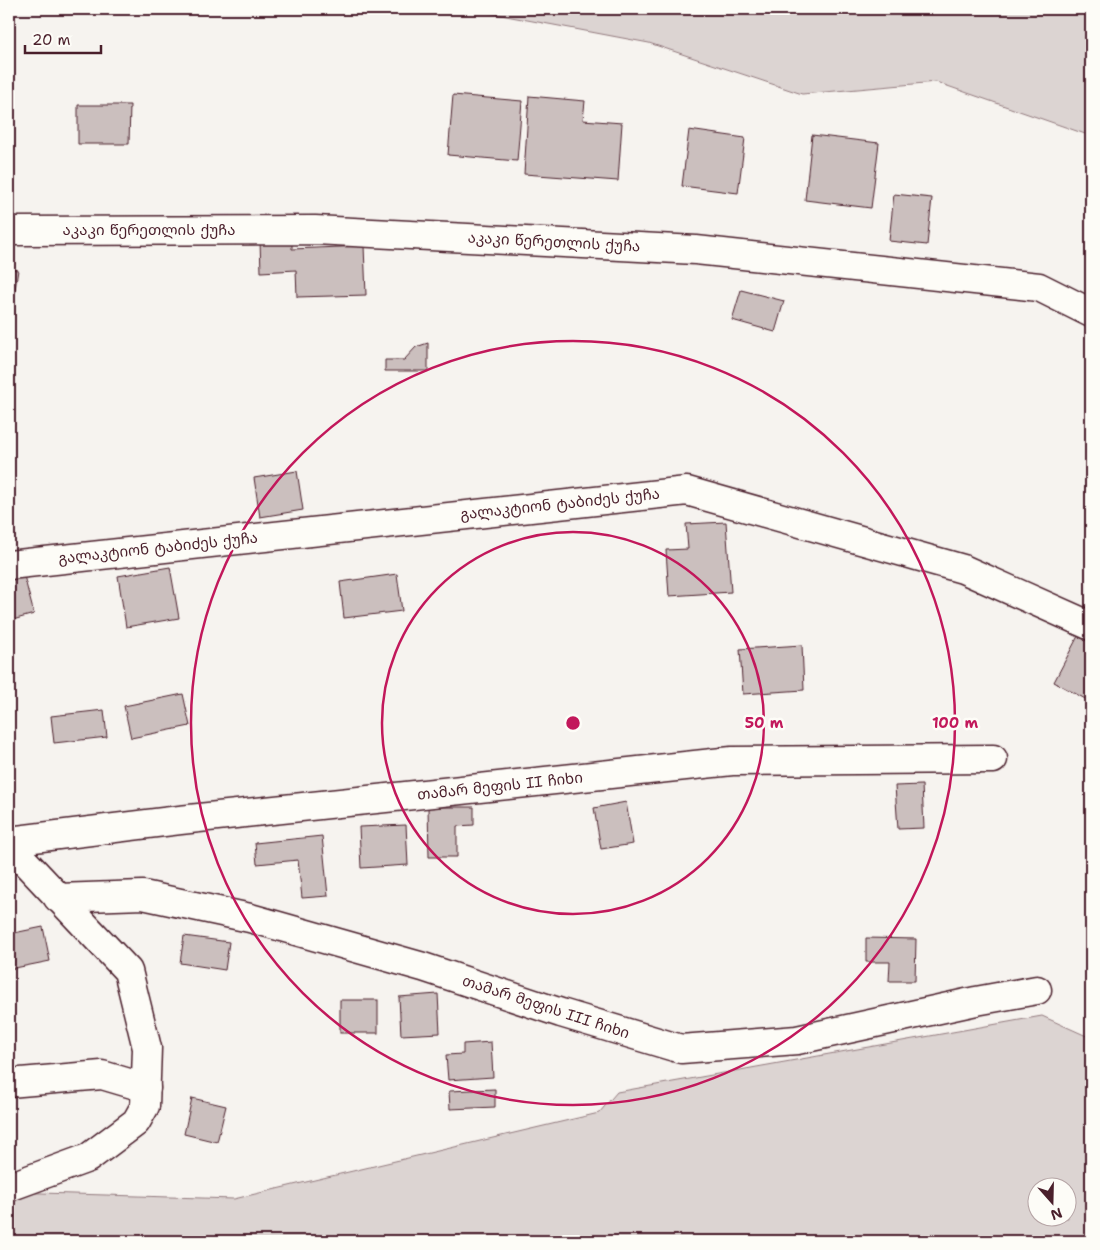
<svg xmlns="http://www.w3.org/2000/svg" width="1100" height="1250" viewBox="0 0 1100 1250" font-family="'Shantell Sans','Noto Sans Georgian',sans-serif">
<rect width="100%" height="100%" fill="#f6f3ef"/>
<filter id="ink" filterUnits="userSpaceOnUse"><feTurbulence type="fractalNoise" baseFrequency=".02" numOctaves="2"/><feDisplacementMap in="SourceGraphic" scale="10" xChannelSelector="R" yChannelSelector="G"/><feConvolveMatrix kernelMatrix="1 2 1 2 8 2 1 2 1" color-interpolation-filters="sRGB"/></filter>
<g filter="url(#ink)">
<g fill="#dcd4d2" stroke="#937a7e" fill-rule="evenodd">
<path d="M469 9H1091V136L936 82 802 94 649 43Z"/>
<path d="M1042 1016 1091 1038V1241H9V1192L234 1199 599 1113 617 1092ZM1038 1188H1068V1218H1038Z"/>
</g>
<g fill="#cbbfbe" stroke="#4a1f2b">
<path d="M453 95 522 101 517 161 448 155Z"/>
<path d="M529 96 585 101 583 120 622 123 618 181 524 174Z"/>
<path d="M78 105H130L129 144H78Z"/>
<path d="M689 130 745 138 738 193 682 186Z"/>
<path d="M812 135 879 143 871 208 805 200Z"/>
<path d="M894 194 932 198 927 245 889 241Z"/>
<path d="M292 240V249L364 246 366 295 297 297 296 270 261 272 260 241Z"/>
<path d="M9 269 18 270 12 309 9 308Z"/>
<path d="M741 290 784 301 775 332 732 320Z"/>
<path d="M428 343V371H385V360H404L416 347Z"/>
<path d="M297 471 303 510 260 517 254 478Z"/>
<path d="M726 522 731 592 669 596 666 550 688 549 686 524Z"/>
<path d="M170 567 179 618 126 627 118 576Z"/>
<path d="M23 572 34 614 9 621V576Z"/>
<path d="M397 574 402 611 344 618 340 582Z"/>
<path d="M1078 636 1091 643V702L1054 682Z"/>
<path d="M802 645 804 690 743 694 740 649Z"/>
<path d="M183 694 190 726 131 738 124 706Z"/>
<path d="M104 710 107 737 54 743 51 716Z"/>
<path d="M922 785 924 828 898 829 895 786Z"/>
<path d="M626 802 633 844 601 849 594 808Z"/>
<path d="M428 807H474V825L457 826V857H429Z"/>
<path d="M406 825 408 865 361 868 359 827Z"/>
<path d="M322 836 328 896 302 898 298 860 257 864 255 843Z"/>
<path d="M43 927 50 961 10 969 9 934Z"/>
<path d="M184 936 229 942 225 970 180 963Z"/>
<path d="M866 938 916 939 915 981H889L890 962H866Z"/>
<path d="M438 994 440 1033 401 1035 399 997Z"/>
<rect x="340" y="1000" width="38" height="33"/>
<path d="M491 1042 493 1077 448 1080 446 1055 463 1054V1044Z"/>
<path d="M495 1089V1107L450 1109 449 1091Z"/>
<path d="M192 1098 226 1106 217 1142 184 1134Z"/>
</g>
<g fill="none" stroke-linecap="round" stroke-linejoin="round">
<g stroke="#4a1f2b" stroke-width="31">
<g id="minor">
<path d="M9 231 315 230 696 250 1039 287 1091 313"/>
<path d="M9 565 687 491 963 569 1091 626"/>
<path d="M9 841 180 820 732 761 993 759"/>
<path d="M9 845 128 971 147 1048 145 1106 136 1122 88 1158 9 1187"/>
<path d="M58 898 143 895 250 918 423 967 561 1013 681 1049 797 1040 976 1001 1037 990"/>
<path d="M9 1083 102 1075 146 1088"/>
</g>
</g>
<use href="#minor" stroke="#fdfcf7" stroke-width="28"/>
</g>
</g>
<g fill="none" stroke="#c2185b" stroke-width="2.5">
<circle cx="573" cy="723" r="191"/>
<circle cx="573" cy="723" r="382"/>
</g>
<g text-anchor="middle" dominant-baseline="central" stroke-width="5" stroke-linejoin="round" paint-order="stroke">
<g font-size="15" fill="#4a1f2b" stroke="#fdfcf7">
<text x="149" y="230">აკაკი წერეთლის ქუჩა</text>
<text transform="translate(554 242) rotate(3)">აკაკი წერეთლის ქუჩა</text>
<text transform="translate(560 504) rotate(-6)">გალაკტიონ ტაბიძეს ქუჩა</text>
<text transform="translate(158 548) rotate(-6)">გალაკტიონ ტაბიძეს ქუჩა</text>
<text transform="translate(500 786) rotate(-6)">თამარ მეფის II ჩიხი</text>
<text transform="translate(546 1007) rotate(18)">თამარ მეფის III ჩიხი</text>
</g>
</g>
<circle cx="573" cy="723" r="8" fill="#c2185b" stroke="#fdfcf7" stroke-width="2.5"/>
<g font-size="15" text-anchor="middle" font-weight="bold" fill="#c2185b" stroke="#fdfcf7" stroke-width="5" stroke-linejoin="round" paint-order="stroke">
<text x="764" y="728">50 m</text>
<text x="955" y="728">100 m</text>
</g>
<rect width="1100" height="1250" fill="none" stroke="#fdfcf7" stroke-width="30"/>
<rect x="15" y="15" width="1070" height="1220" fill="none" stroke="#4a1f2b" stroke-width="2" filter="url(#ink)"/>
<g transform="translate(1052 1202) rotate(160)"><circle r="24" fill="#fdfcf7" stroke="#b5a4a5"/>
<path d="M0-4L9 19L0 12L-9 19Z" fill="#4a1f2b"/>
<text y="-8" font-size="14" font-weight="bold" text-anchor="middle" fill="#4a1f2b">N</text>
</g>
<path d="M25 45v8h76v-8" fill="none" stroke="#4a1f2b" stroke-width="2.5"/>
<text x="32" y="45" font-size="15" fill="#4a1f2b" stroke="#fdfcf7" stroke-width="4" paint-order="stroke">20 m</text>
</svg>
